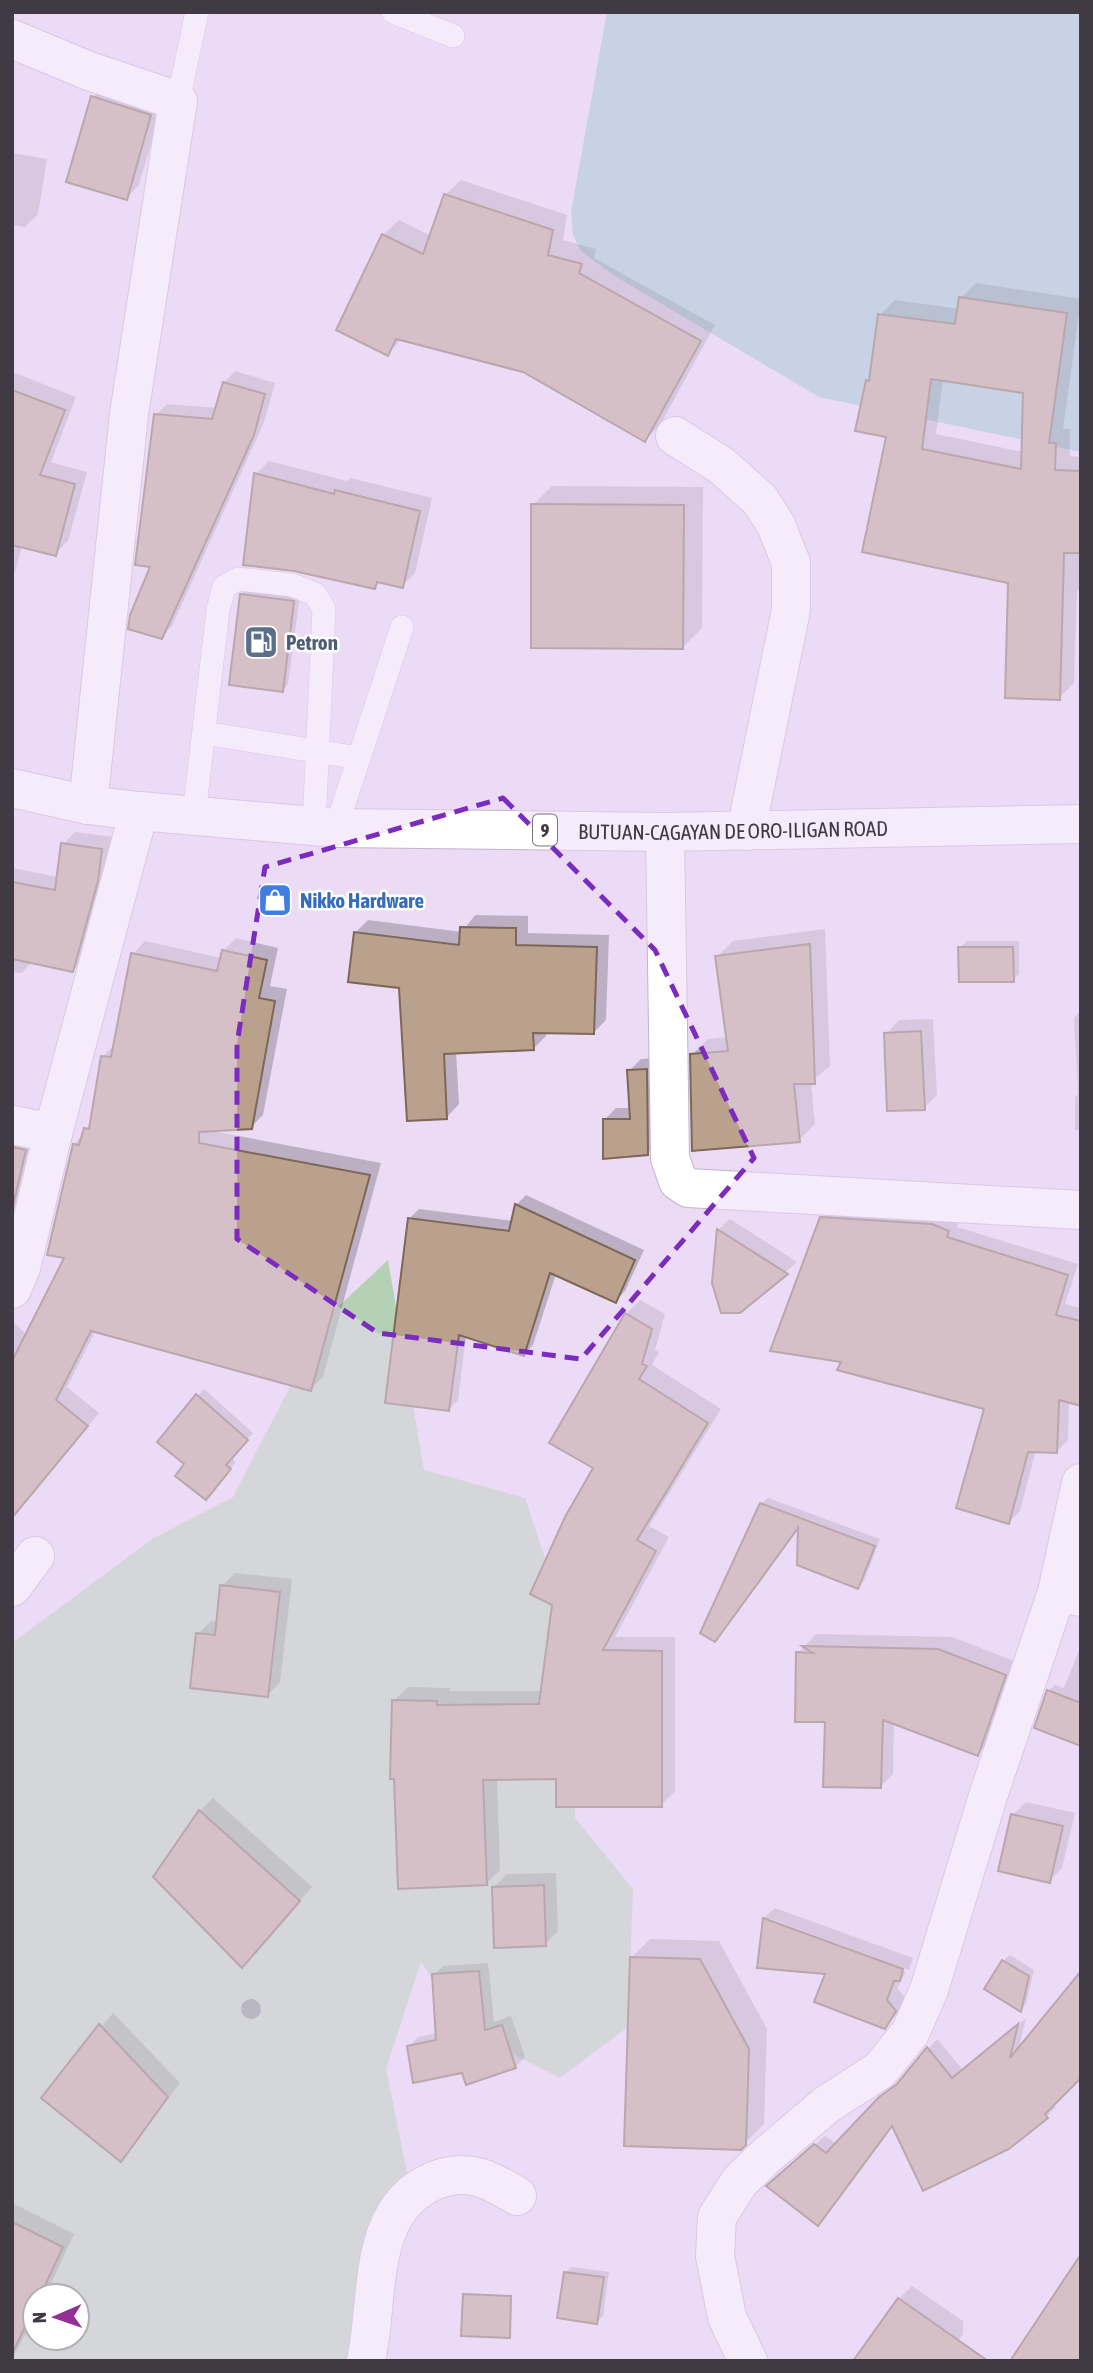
<svg xmlns="http://www.w3.org/2000/svg" width="1093" height="2373" viewBox="0 0 1093 2373" font-family="'Asap Condensed',sans-serif">
<rect width="100%" height="100%" fill="#ecdbf5"/>
<path fill="#b5d1b5" fill-rule="evenodd" d="M388 1260 424 1470 525 1498 573 1643 575 1818 633 1889 628 2027 560 2078 464 2029 421 1962 386 2069 408 2177 384 2361H12V1643L152 1539 233 1497 325 1319ZM35 2296H77V2338H35Z"/>
<path fill="#99c9d0" d="M607 12H1081V452L819 397 615 276 581 251 573 235 571 212Z"/>
<g fill="#0003" fill-rule="evenodd">
<path d="M106 84 163 102 139 185 126 198 93 97Z"/>
<path d="M12 153 47 159 38 214 25 227 12 225Z"/>
<path d="M461 180 567 215 563 240 596 249 594 258 715 325 660 425 645 440 524 371 402 339 387 354 383 235 399 220 431 236 445 195Z"/>
<path d="M976 283 1081 299 1063 429H1070V456L1081 457V590H1077L1074 683 1059 698 1010 582 888 436 867 381 872 377 880 315 895 300 959 309 961 298ZM943 379 1024 391 1023 452 936 434Z"/>
<path d="M235 371 275 383 264 422 172 626 161 637 153 566 156 415 167 404 217 408 224 383Z"/>
<path d="M12 372 76 397 51 462 87 472 68 541 55 554 22 546 12 583Z"/>
<path d="M269 461 347 481 350 478 432 498 415 573 402 586 381 581 374 587 294 569 256 474Z"/>
<path d="M552 486 703 487 702 628 683 647 533 505Z"/>
<path d="M248 589 300 595 288 684 282 691 241 595Z"/>
<path d="M75 832 113 837 85 958 73 970 32 962 21 973 12 972V868L58 877 63 844Z"/>
<path d="M475 915 528 916V933L609 935 606 1020 594 1032 546 1031V1036L533 1049 456 1051 459 1104 447 1117 401 987 355 933 368 920 462 932Z"/>
<path d="M825 929 830 1066 811 1082 815 1124 799 1140 692 1055 708 1039 728 1037 717 957 733 941Z"/>
<path d="M236 938 278 948 270 986 287 989 263 1115 251 1127 212 1131 381 1163 323 1377 310 1389 96 1330 67 1387 99 1413 15 1513 12 1510V1321L27 1335 67 1256 74 1145 92 1122 102 1057 115 1044 133 954 145 941 222 958 224 950Z"/>
<path d="M967 941H1019V974L1013 980 960 948Z"/>
<path d="M1081 1011V1130H1075V1097L1078 1094 1074 1018Z"/>
<path d="M933 1019 937 1095 924 1108 886 1034 899 1020Z"/>
<path d="M658 1058 659 1141 647 1153 604 1120 616 1108H631L629 1071 641 1059Z"/>
<path d="M12 1131 38 1138 12 1236Z"/>
<path d="M526 1195 644 1250 625 1291 615 1301 556 1274 533 1345 524 1354 466 1336 458 1400 449 1409 409 1219 419 1209 513 1221 516 1205Z"/>
<path d="M833 1207 959 1220 957 1227 1078 1264 1065 1304 1081 1308V1404L1069 1401 1068 1440 1057 1451 1036 1450 1020 1511 1009 1522 986 1408 844 1361 822 1218Z"/>
<path d="M730 1219 797 1262 739 1312 714 1279 719 1229Z"/>
<path d="M640 1300 665 1314 655 1350 659 1352 652 1365 721 1409 649 1526 669 1537 615 1637H675V1791L661 1805 558 1778H497L500 1870 486 1884 394 1701 408 1687 450 1688V1691H543L595 1467 626 1314Z"/>
<path d="M204 1389 253 1433 231 1458 236 1462 212 1491 187 1464 160 1441Z"/>
<path d="M768 1498 880 1539 864 1581 858 1587 799 1525 761 1504Z"/>
<path d="M235 1573 292 1579 280 1682 267 1696 198 1634 211 1621 218 1622 222 1586Z"/>
<path d="M816 1634 952 1637 1017 1662 990 1742 978 1754 894 1723 893 1774 880 1787 827 1720 798 1653Z"/>
<path d="M1081 1646V1745L1048 1691 1055 1685 1064 1688Z"/>
<path d="M213 1798 312 1887 255 1952 200 1811Z"/>
<path d="M1026 1802 1075 1813 1062 1868 1049 1881 1013 1815Z"/>
<path d="M556 1873 558 1931 545 1944 493 1888 507 1874Z"/>
<path d="M775 1908 913 1958 909 1970 771 1919V1923L906 1972 897 1988 906 1999 896 2015 885 2027 764 1918Z"/>
<path d="M650 1939 719 1941 767 2029 764 2124 740 2148 631 1958Z"/>
<path d="M1010 1955 1034 1970 1026 2004 1020 2010 1003 1961Z"/>
<path d="M488 1963 494 2022 511 2016 525 2057 515 2067 463 2071 409 2046 418 2037 437 2033 434 1975 443 1966Z"/>
<path d="M113 2013 180 2083 121 2159 43 2097Z"/>
<path d="M1026 2018 1018 2051 1056 2107 1046 2117 893 2125 818 2223 778 2177 825 2136 837 2144 890 2088 904 2078 937 2039 963 2070Z"/>
<path d="M12 2203 74 2234 45 2296H35V2317L12 2359Z"/>
<path d="M572 2267 609 2272 603 2316 597 2322 565 2273Z"/>
<path d="M912 2286 963 2321V2334L944 2361 899 2299Z"/>
</g>
<g fill="#b9a18e" stroke="#7d6756" stroke-width="2" fill-rule="evenodd">
<path d="M91 96 151 115 127 200 66 182Z"/>
<path d="M444 194 553 230 548 255 582 264 579 273 701 341 645 442 523 372 396 339 388 356 336 330 382 234 423 254Z"/>
<path d="M959 297 1067 313 1049 443H1056L1055 470 1081 471V553H1064L1060 700 1005 698 1008 583 862 552 886 437 855 431 866 380 869 381 878 314 955 324ZM931 379 1023 393 1021 469 922 449Z"/>
<path d="M223 382 265 394 254 435 162 639 128 629 130 615 150 567 135 565 154 414 212 419Z"/>
<path d="M12 390 65 410 40 475 75 484 56 556 12 545Z"/>
<path d="M254 473 334 494 335 490 420 511 403 588 377 582 375 589 294 571 243 565Z"/>
<path d="M531 504 684 505 683 649 531 648Z"/>
<path d="M240 594 294 601 283 692 229 685Z"/>
<path d="M61 843 102 849 98 881 73 972 12 959V882L55 890Z"/>
<path d="M460 927 516 928V945L597 947 594 1034 533 1033 534 1050 444 1054 447 1119 407 1121 399 988 348 982 354 932 459 945Z"/>
<path d="M810 944 815 1084H794L800 1142 692 1151 690 1054 728 1051 715 956Z"/>
<path d="M958 947H1013L1014 982H959Z"/>
<path d="M222 950 267 960 259 998 275 1001 252 1129 199 1132V1143L370 1175 311 1391 91 1331 56 1400 88 1426 12 1518V1361L64 1258 47 1255 73 1144 79 1145 84 1128 89 1129 101 1056 111 1057 131 953 217 971Z"/>
<path d="M921 1031 925 1110 887 1111 884 1033Z"/>
<path d="M647 1069 648 1155 603 1159V1119H630L627 1070Z"/>
<path d="M12 1147 26 1150 12 1210Z"/>
<path d="M515 1204 635 1260 616 1303 550 1273 524 1356 459 1335 449 1411 385 1403 408 1218 509 1231Z"/>
<path d="M820 1217 932 1224 949 1231 947 1237 1068 1275 1056 1315 1081 1321V1406L1059 1400 1057 1453 1028 1452 1009 1524 956 1508 984 1409 837 1370 841 1362 770 1351Z"/>
<path d="M717 1229 788 1274 740 1313H721L712 1283Z"/>
<path d="M625 1313 652 1329 642 1364 647 1366 639 1379 708 1423 637 1540 656 1551 603 1650 662 1651V1807H556V1779L483 1780 487 1885 398 1889 394 1779H390L392 1700 437 1701V1705L539 1704 552 1605 530 1594 565 1517 593 1468 549 1443Z"/>
<path d="M196 1394 248 1440 226 1465 231 1469 206 1500 175 1476 184 1464 157 1442Z"/>
<path d="M760 1503 875 1546 858 1589 797 1565 798 1528 715 1642 700 1633Z"/>
<path d="M220 1585 280 1592 268 1697 190 1688 196 1633 215 1635Z"/>
<path d="M802 1646 938 1649 1006 1675 978 1756 883 1720 881 1788 823 1787 825 1722H795L796 1652 813 1653Z"/>
<path d="M1047 1690 1081 1703V1746L1034 1728Z"/>
<path d="M199 1810 300 1901 242 1968 153 1877Z"/>
<path d="M1011 1814 1063 1826 1050 1883 998 1871Z"/>
<path d="M544 1885 546 1946 494 1948 492 1887Z"/>
<path d="M763 1918 903 1969 900 1981H894L887 2000 896 2011 885 2029 814 2002 825 1974 757 1968Z"/>
<path d="M630 1957 700 1959 749 2049 746 2145 741 2150 624 2146Z"/>
<path d="M1002 1960 1029 1976 1021 2012 984 1989Z"/>
<path d="M479 1971 485 2030 502 2025 516 2068 466 2085 462 2073 413 2083 407 2046 436 2040 432 1974Z"/>
<path d="M1081 1971V2078L1045 2114 1048 2118 1009 2149 923 2191 892 2126 818 2226 766 2186 814 2144 826 2153 879 2097 897 2084 927 2047 952 2078 1018 2024 1010 2058Z"/>
<path d="M99 2024 168 2097 121 2162 41 2098Z"/>
<path d="M12 2222 63 2247 40 2296H35V2306L12 2354Z"/>
<path d="M1081 2254V2361H1010Z"/>
<path d="M564 2272 604 2277 597 2324 557 2318Z"/>
<path d="M463 2294 511 2296 510 2338 461 2336Z"/>
<path d="M898 2298 988 2361H853Z"/>
</g>
<g fill="none" stroke-linecap="round" stroke-linejoin="round">
<g stroke="#c3b3cc" stroke-width="24">
<g id="lane">
<path d="M393 12 453 36"/>
<path d="M178 101 197 12"/>
<path d="M204 733 359 758"/>
<path d="M194 815 218 610 224 587 238 579 292 585 315 594 324 609 314 826"/>
<path d="M336 828 402 627"/>
</g>
</g>
<g stroke="#c3b3cc" stroke-width="40">
<g id="street">
<path d="M12 39 89 71 178 101 129 414 88 805"/>
<path d="M675 436 722 466 760 500 776 525 791 563V610L746 831"/>
<path d="M12 1125 53 1133"/>
<path d="M12 1289 21 1268 53 1133 139 811"/>
<path d="M12 1587 35 1556"/>
<path d="M366 2361C380 2299 365 2208 436 2180 468 2168 489 2179 517 2196"/>
<path d="M748 2361 727 2317 715 2256 717 2217 740 2181 766 2156 826 2105 880 2070 910 2033 929 1990 988 1796 1057 1592"/>
</g>
</g>
<g stroke="#c3b3cc" stroke-width="40">
<g id="secondary">
<path d="M665 832 670 1158 678 1181 688 1188 1081 1210"/>
<path d="M1081 1483 1057 1592 1081 1597"/>
</g>
</g>
<g stroke="#c3b3cc" stroke-width="40">
<g id="highway">
<path id="s1" d="M12 788 88 805 139 811 336 828 665 832 1081 824"/>
</g>
</g>
<use href="#lane" stroke="#fff" stroke-width="23"/>
<use href="#street" stroke="#fff" stroke-width="38"/>
<use href="#secondary" stroke="#fff" stroke-width="38"/>
<use href="#highway" stroke="#fff" stroke-width="38"/>
</g>
<circle fill="#7d8d83" cx="251" cy="2009" r="10"/>
<path d="M0 0H1093V2373H0ZM503 798 655 950 754 1158 581 1359 378 1333 237 1239V1044L265 867Z" fill="#ecdbf5" fill-opacity=".55" fill-rule="evenodd"/>
<path fill="none" stroke="#7b2cbf" stroke-width="5" stroke-dasharray="14 9" stroke-linejoin="round" d="M503 798 655 950 754 1158 581 1359 378 1333 237 1239V1044L265 867Z"/>
<defs>
<g id="fuel-square" transform="scale(1.75)"><rect x="-9" y="-9" width="18" height="18" rx="4" fill="#5c6f8a" stroke="#fff"/><path d="M-5.5-6h7V0h2V4h1.3V-2.5L3-4.5l.8-.8L6-3V5H2.5V1h-1V6h-7ZM-4.2-4.7v3.2H.2V-4.7Z" fill="#fff"/></g>
<g id="shop-square" transform="scale(1.75)"><rect x="-9" y="-9" width="18" height="18" rx="4" fill="#3f7fe0" stroke="#fff"/><path d="M-5-2.5h2.3a2.7 3.5 0 0 1 5.4 0H5L5.5 6h-11ZM-1.5-2.5h3a1.5 2.3 0 0 0-3 0Z" fill="#fff"/></g>
</defs>
<g fill-rule="evenodd">
<use href="#fuel-square" x="261" y="642"/>
<use href="#shop-square" x="275" y="900"/>
</g>
<g text-anchor="middle" dominant-baseline="central" stroke-width="5" stroke-linejoin="round" paint-order="stroke">
<rect fill="#fff" stroke="#79757c" stroke-width="2" x="533" y="814.5" width="24" height="31" rx="5"/>
<g font-size="19" font-weight="bold" fill="#403a44">
<text x="545" y="830">9</text>
</g>
<g font-size="21" font-weight="bold" fill="#4e5e75" stroke="#fff" text-anchor="start">
<text x="286" y="642">Petron</text>
</g>
<g font-size="21" fill="#403a44" stroke="#fff">
<text stroke="none"><textPath href="#s1" startOffset="724">BUTUAN-CAGAYAN DE ORO-ILIGAN ROAD</textPath></text>
</g>
<g font-size="21" font-weight="bold" fill="#366cbe" stroke="#fff" text-anchor="start">
<text x="300" y="900">Nikko Hardware</text>
</g>
</g>
<rect width="1093" height="2373" fill="none" stroke="#403a44" stroke-width="28"/>
<g transform="translate(56 2317) rotate(268)"><circle r="33" fill="#ffffff" stroke="#b3b0b4" stroke-width="2"/>
<path d="M0-5L12 26L0 18L-12 26Z" fill="#932f95"/>
<text y="-10" font-size="19" font-weight="bold" text-anchor="middle" fill="#403a44">N</text>
</g>
</svg>
